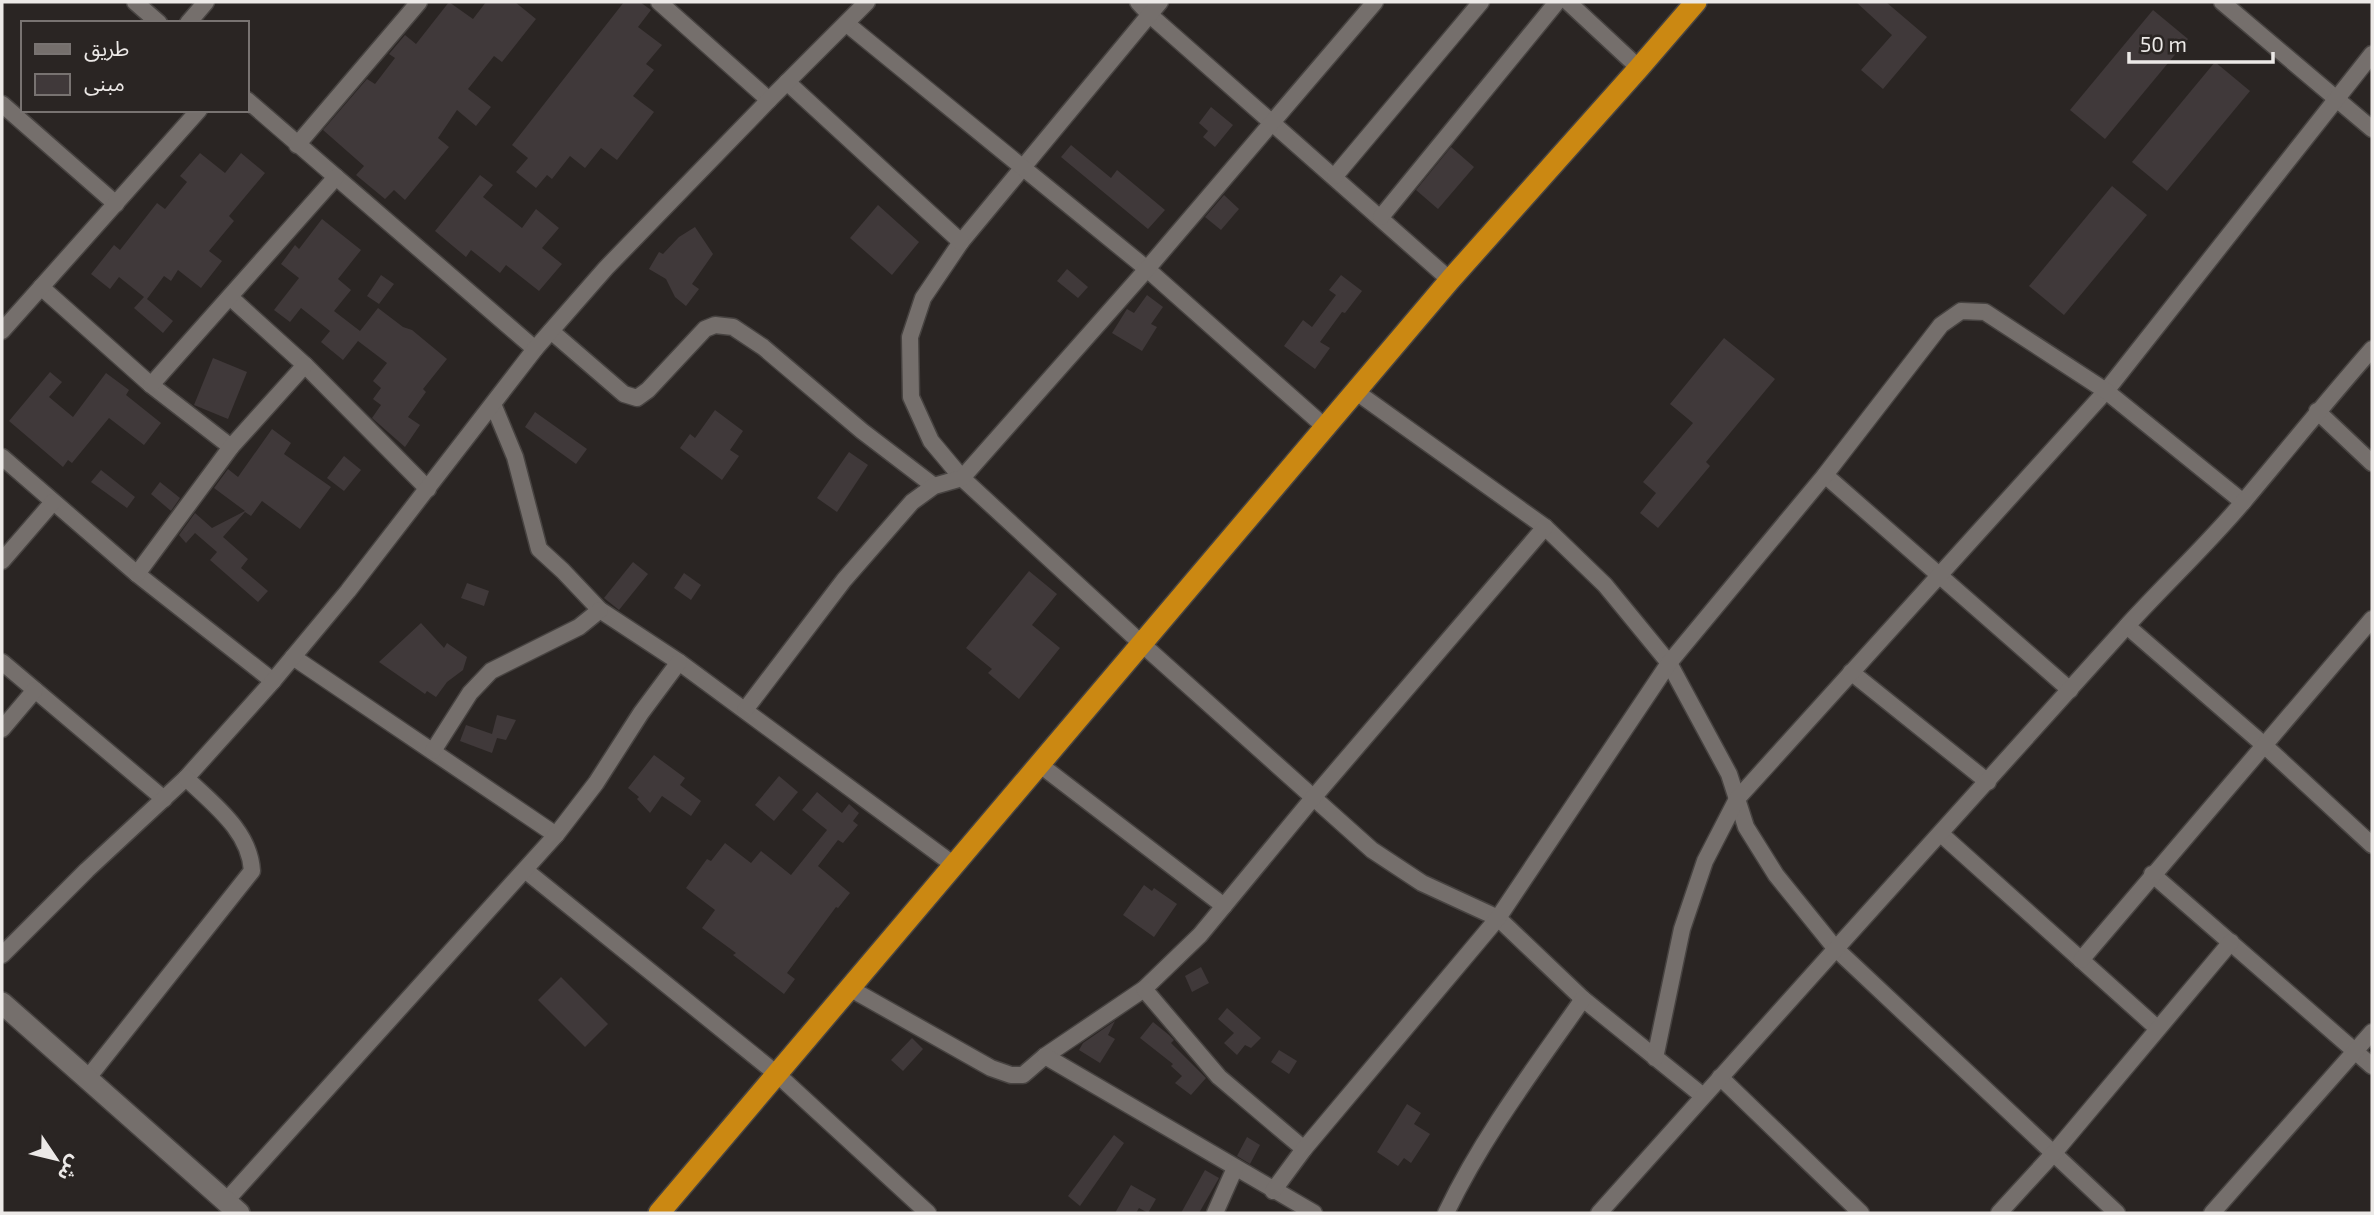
<svg xmlns="http://www.w3.org/2000/svg" width="2374" height="1215" viewBox="0 0 2374 1215" font-family="'Exo 2','Noto Sans Arabic',sans-serif">
<rect width="100%" height="100%" fill="#2a2523"/>
<g fill="#40393a">
<path d="M449 2 473 19 486 2H515L536 19 502 62 494 56 468 89 491 107 476 126 457 110 438 138 449 147 405 200 394 190 385 199 356 175 364 166 323 130 367 79 375 84 395 58 389 54 405 35 416 44Z"/>
<path d="M624 2H640L651 10 638 27 662 45 646 64 654 70 633 96 654 112 617 160 601 148 585 168 570 156 552 179 547 175 536 188 516 172 528 158 512 145Z"/>
<path d="M1856 2H1886L1927 37 1883 89 1861 70 1892 35Z"/>
<path d="M2153 10 2188 39 2105 139 2070 110Z"/>
<path d="M2215 62 2250 91 2167 191 2132 162Z"/>
<path d="M1211 107 1233 125 1215 147 1203 137 1208 131 1199 123Z"/>
<path d="M1071 145 1111 178 1117 170 1165 210 1148 229 1061 157Z"/>
<path d="M1451 147 1474 167 1438 209 1416 190Z"/>
<path d="M200 153 225 173 241 153 265 173 229 216 234 221 209 251 222 261 201 288 178 270 171 281 164 276 147 299 173 321 163 333 134 308 144 297 119 277 110 289 91 274 114 245 120 250 157 203 165 209 187 182 180 176Z"/>
<path d="M480 175 493 185 483 197 522 228 536 209 559 228 542 248 562 264 539 291 506 265 500 273 471 250 466 257 435 231Z"/>
<path d="M2112 186 2147 215 2064 315 2029 286Z"/>
<path d="M1224 195 1239 209 1221 230 1205 217Z"/>
<path d="M878 205 919 242 892 275 850 238Z"/>
<path d="M322 219 361 250 338 279 351 290 334 311 360 331 378 308 403 327 412 330 447 359 423 389 426 392 408 417 420 425 405 447 372 418 381 405 373 399 381 388 373 381 387 363 358 341 343 360 321 342 330 331 301 308 290 322 274 310 299 278 281 264 295 245 299 249Z"/>
<path d="M695 227 713 254 692 284 699 289 686 306 675 297 666 279 649 269 659 252 663 254 679 237Z"/>
<path d="M1067 269 1088 287 1078 298 1057 281Z"/>
<path d="M381 275 394 284 379 304 367 296Z"/>
<path d="M1341 275 1362 291 1345 313 1342 312 1320 342 1330 348 1315 369 1284 346 1303 320 1312 327 1336 295 1329 290Z"/>
<path d="M1147 295 1163 307 1151 324 1157 327 1142 351 1112 333 1127 309 1134 313Z"/>
<path d="M1724 338 1775 379 1706 462 1710 466 1658 528 1640 513 1656 493 1643 482 1693 423 1670 404Z"/>
<path d="M213 358 247 372 228 419 194 405Z"/>
<path d="M50 372 62 382 49 397 73 417 106 373 129 390 126 395 161 423 144 445 109 418 72 463 68 460 63 467 9 421Z"/>
<path d="M715 410 743 431 730 450 739 456 722 480 680 448 690 434 695 438Z"/>
<path d="M535 412 587 449 576 464 525 427Z"/>
<path d="M272 429 291 443 284 454 331 487 300 529 262 501 251 516 245 512 223 537 248 559 241 568 268 591 258 602 210 560 217 552 195 533 186 543 179 535 195 513 212 528 245 511 214 488 228 469 238 477Z"/>
<path d="M849 452 868 465 837 512 817 498Z"/>
<path d="M344 456 361 470 344 491 327 478Z"/>
<path d="M101 470 135 497 127 508 91 482Z"/>
<path d="M160 482 180 498 171 511 151 494Z"/>
<path d="M633 562 648 574 619 610 604 598Z"/>
<path d="M1029 571 1057 594 1032 625 1060 648 1019 699 988 673 992 669 966 648Z"/>
<path d="M684 573 701 585 691 600 674 588Z"/>
<path d="M467 583 489 591 484 606 461 598Z"/>
<path d="M421 623 444 648 447 643 467 657 463 670 447 682 436 697 427 691 425 694 379 662Z"/>
<path d="M497 715 516 720 506 740 497 738 492 753 460 741 466 725 492 734Z"/>
<path d="M654 755 685 778 680 785 701 801 691 816 662 796 650 813 637 799 639 797 628 788Z"/>
<path d="M779 776 798 792 774 821 755 805Z"/>
<path d="M817 792 842 813 849 804 859 813 853 821 858 825 843 843 838 840 818 866 850 893 838 908 836 907 787 973 795 979 784 994 733 955 736 953 702 928 715 910 686 888 707 859 711 861 725 843 751 863 761 851 791 875 827 830 802 810Z"/>
<path d="M1144 885 1152 891 1154 888 1177 904 1154 937 1123 915Z"/>
<path d="M1201 967 1209 983 1192 992 1185 976Z"/>
<path d="M561 977 608 1024 585 1047 538 1000Z"/>
<path d="M1227 1008 1261 1038 1251 1048 1245 1045 1237 1055 1224 1043 1234 1033 1218 1019Z"/>
<path d="M1115 1021 1108 1035 1115 1039 1100 1063 1079 1050 1083 1043Z"/>
<path d="M1153 1022 1169 1035 1174 1040 1171 1043 1206 1078 1191 1095 1175 1083 1182 1076 1171 1066 1173 1064 1140 1038Z"/>
<path d="M912 1038 923 1049 903 1071 891 1060Z"/>
<path d="M1279 1050 1297 1061 1289 1074 1271 1062Z"/>
<path d="M1407 1104 1421 1113 1414 1124 1430 1134 1411 1163 1404 1158 1398 1166 1377 1152Z"/>
<path d="M1114 1135 1124 1143 1080 1206 1068 1196Z"/>
<path d="M1247 1137 1260 1145 1250 1164 1237 1156Z"/>
<path d="M1205 1170 1219 1178 1199 1213H1181Z"/>
<path d="M1131 1185 1156 1199 1148 1213 1139 1208 1136 1213H1115Z"/>
</g>
<g fill="none" stroke-linecap="round" stroke-linejoin="round">
<g stroke="#474341" stroke-width="19">
<g id="street">
<path d="M135 2 159 23"/>
<path d="M659 2 769 100"/>
<path d="M1138 2 1150 15 1450 280"/>
<path d="M1160 2 961 242 923 298 910 337 911 397 931 441 962 478 1142 644 1372 850 1422 883 1498 918 1583 999 1703 1096"/>
<path d="M1568 2 1639 68"/>
<path d="M2222 2 2372 129"/>
<path d="M188 23 206 2"/>
<path d="M847 24 1147 269 1325 427"/>
<path d="M787 82 961 242"/>
<path d="M247 100 535 349"/>
<path d="M2 104 116 204"/>
<path d="M297 145 419 2"/>
<path d="M1335 176 1481 2"/>
<path d="M1381 217 1557 2"/>
<path d="M41 287 151 385 231 447"/>
<path d="M230 297 305 365 428 489"/>
<path d="M2 331 199 110"/>
<path d="M551 331 624 394 637 398 648 390 705 329 715 325 733 327 763 347 862 431 934 486"/>
<path d="M151 385 336 177"/>
<path d="M1355 391 1545 527 1605 585 1669 663 1729 774 1746 827 1776 875 1835 948 2117 1213"/>
<path d="M493 404 515 457 539 549 563 571 600 610 679 662 954 865"/>
<path d="M2317 411 2372 463"/>
<path d="M2 457 137 574 273 681"/>
<path d="M1825 475 2070 690"/>
<path d="M2 561 53 502"/>
<path d="M137 574 231 447 305 365"/>
<path d="M2127 626 2264 745 2372 845"/>
<path d="M293 657 556 835"/>
<path d="M2 662 164 799"/>
<path d="M1851 672 1988 782"/>
<path d="M745 710 844 580 912 502 934 486 962 478 1147 269 1375 2"/>
<path d="M2 729 35 690"/>
<path d="M433 751 470 693 491 671 579 627 600 610"/>
<path d="M1039 764 1224 906"/>
<path d="M1941 834 2157 1028"/>
<path d="M525 870 778 1075 928 1213"/>
<path d="M2152 874 2372 1066"/>
<path d="M2 955 87 870 186 778 273 681 348 591 535 349 606 268 769 100 867 2"/>
<path d="M2081 960 2372 619"/>
<path d="M851 989 991 1068 1011 1075H1023L1045 1056 1144 989 1200 935 1313 798 1545 527"/>
<path d="M1144 989 1219 1077 1304 1149"/>
<path d="M1045 1056 1314 1213"/>
<path d="M1655 1058 1682 929 1705 861 1737 799 2106 391 2372 54"/>
<path d="M1720 1077 1861 1213"/>
<path d="M87 1079 252 871C250 831 213 804 186 778"/>
<path d="M1273 1191 1304 1149 1498 918 1669 663 1825 475 1941 325 1961 311 1985 312 2106 391 2243 502"/>
<path d="M225 1202 556 835 596 783 641 713 679 662"/>
<path d="M1215 1213 1235 1168"/>
<path d="M1446 1213C1483 1136 1534 1069 1583 999"/>
<path d="M1599 1213C1773 1017 1950 823 2125 628 2164 585 2207 545 2244 501 2287 450 2328 399 2372 349"/>
<path d="M1999 1213 2053 1154 2231 942"/>
<path d="M2212 1213 2372 1032"/>
</g>
</g>
<g stroke="#474341" stroke-width="24">
<path id="secondary" d="M2 1003 239 1213"/>
</g>
<g stroke="#474341" stroke-width="24">
<path id="highway" d="M659 1213 1450 280 1639 68 1696 2"/>
</g>
<use href="#street" stroke="#756f6c" stroke-width="16"/>
<use href="#secondary" stroke="#756f6c" stroke-width="21"/>
<use href="#highway" stroke="#cb8812" stroke-width="21"/>
</g>
<rect width="2374" height="1215" fill="none" stroke="#ece9e7" stroke-width="7"/>
<rect x="21" y="21" width="228" height="91" fill="#2a2523" stroke="#787371" stroke-width="2"/>
<rect x="35" y="44" width="35" height="10" fill="#756f6c" stroke="#787371" stroke-width="2"/>
<text x="84" y="56" font-size="21" fill="#ece9e7">طريق</text>
<rect x="35" y="74" width="35" height="21" fill="#40393a" stroke="#787371" stroke-width="2"/>
<text x="84" y="91" font-size="21" fill="#ece9e7">مبنى</text>
<g transform="translate(56 1159) rotate(125)" stroke="#2a2523" stroke-width="5" paint-order="stroke">
<path d="M0-5L12 26L0 18L-12 26Z" fill="#ece9e7"/>
<text y="-10" font-size="19" font-weight="bold" text-anchor="middle" fill="#ece9e7">ش</text>
</g>
<path d="M2129 52v10h144v-10" fill="none" stroke="#ece9e7" stroke-width="3.5"/>
<text x="2140" y="52" font-size="21" fill="#ece9e7" stroke="#2a2523" stroke-width="5" paint-order="stroke">50 m</text>
</svg>
